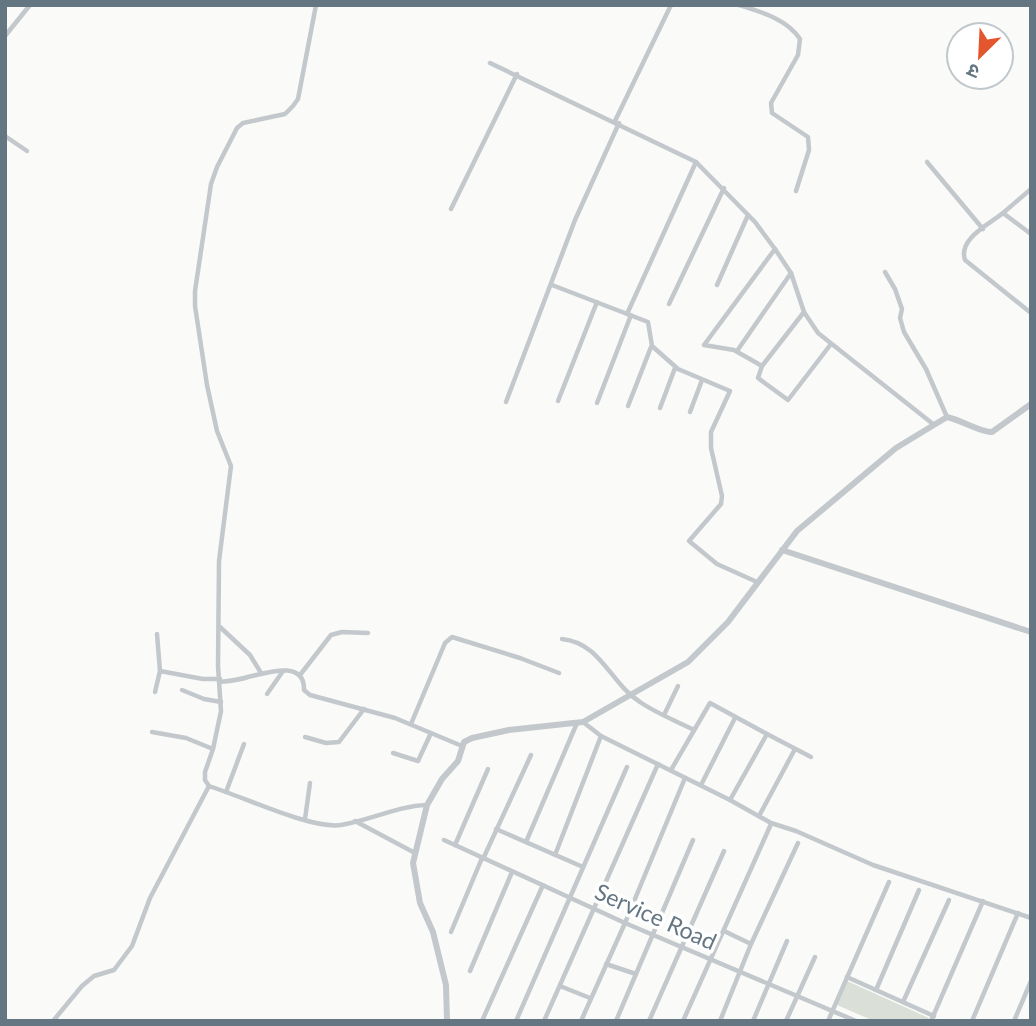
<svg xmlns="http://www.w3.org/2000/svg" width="1036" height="1026" viewBox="0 0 1036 1026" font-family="Lato,'Noto Sans Devanagari',sans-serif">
<rect width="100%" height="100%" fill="#fafaf8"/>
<path fill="#dadfd7" d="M847 981 929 1018 928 1021H874L837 1005Z"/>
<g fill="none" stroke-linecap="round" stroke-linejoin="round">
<g stroke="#c3c8cc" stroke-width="4.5">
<path d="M316 5 298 99 293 106 285 114 243 123 237 128 217 167 211 184 195 291V306L207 385 217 431 231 466 219 561 218 666 221 711 213 749 205 772V780L209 786 226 792C254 802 314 829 341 825 371 820 397 806 427 805"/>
<path d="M739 5C761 12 787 19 800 39L798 55 771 103 772 113 808 137 809 150 796 191"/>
<path d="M5 36 30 5"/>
<path d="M490 63 696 162 755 222 775 249 791 273 804 312 818 333 933 424"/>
<path d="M615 121 671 5"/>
<path d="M5 136 27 151"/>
<path d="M927 162 983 229"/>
<path d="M451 209 517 74"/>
<path d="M1003 213 1031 189"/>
<path d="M1031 234 1003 213C988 225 958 239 965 260L1031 313"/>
<path d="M885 272 895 289 902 309 900 318 904 332 926 369 947 417"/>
<path d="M552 285 648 322 652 346 678 369 730 391 711 432V448L722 496 721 504 689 541 717 564 757 582"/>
<path d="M717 285 748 215"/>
<path d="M669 304 724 188"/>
<path d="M804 312 762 366 758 378 788 400 831 344"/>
<path d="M627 314 696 162"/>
<path d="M737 351 791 273"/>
<path d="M762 366 734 350 704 345 775 249"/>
<path d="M558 401 597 302"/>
<path d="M506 402 575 220 619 123"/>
<path d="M597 403 631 315"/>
<path d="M628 406 651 347"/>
<path d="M660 408 675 368"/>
<path d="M690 412 702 380"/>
<path d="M220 627 250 655 261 673"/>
<path d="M562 639C601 643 610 683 640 702 656 713 676 721 694 730"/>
<path d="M160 671 203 679H220"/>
<path d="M300 675 331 635 342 632 368 633"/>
<path d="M220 682C229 681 239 680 248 677 266 673 305 659 304 690L310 695 395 718 462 746"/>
<path d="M182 690 204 699 221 702"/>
<path d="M155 692 160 671 157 634"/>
<path d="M267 694 283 671"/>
<path d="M664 715 678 686"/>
<path d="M583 722 601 736 730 800 771 823 796 831 873 865 1031 918"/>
<path d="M411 724 445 643 452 637 520 658 559 673"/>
<path d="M152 732 186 738 213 749"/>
<path d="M767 734 811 757"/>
<path d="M305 737 326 743 339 742 364 709"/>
<path d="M393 753 418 761 431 733"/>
<path d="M671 770 710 703 767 734 730 800"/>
<path d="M701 785 735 718"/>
<path d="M226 792 244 744"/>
<path d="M759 816 795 749"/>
<path d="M305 819 310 783"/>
<path d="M355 821 415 853"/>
<path d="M496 829 583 867"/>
<path d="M444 840 625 923 856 1021"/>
<path d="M526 842 577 723"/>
<path d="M455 845 488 769"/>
<path d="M555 855 601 736"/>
<path d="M483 859 531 755"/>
<path d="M724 931 751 944"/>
<path d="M451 932 482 858"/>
<path d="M606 964 636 974"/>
<path d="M470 971 512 872"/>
<path d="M847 977 934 1016"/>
<path d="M560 986 590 998"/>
<path d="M876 990 919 890"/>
<path d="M903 1002 949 900"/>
<path d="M53 1021 82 986 94 976 114 970 132 946 150 898 209 786"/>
<path d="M482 1021 543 885"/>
<path d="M516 1021 627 767"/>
<path d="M544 1021 658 764"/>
<path d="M581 1021 625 923 685 778"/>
<path d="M616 1021 693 840"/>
<path d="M649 1021 724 851"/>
<path d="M683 1021 771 824"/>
<path d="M720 1021 751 944 798 843"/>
<path d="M753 1021 787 941"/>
<path d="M786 1021 815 957"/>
<path d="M828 1021 889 882"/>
<path d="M931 1021 983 901"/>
<path d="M972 1021 1018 913"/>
<path d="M1014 1021 1031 981"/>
</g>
<g stroke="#c3c8cc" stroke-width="6">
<path d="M782 550 1031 632"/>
<path d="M447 1021 446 985 433 932 420 903 413 863 427 805 442 779 458 761 464 742 472 738 509 730 583 722 688 662 728 622 797 531 896 448 947 417C961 420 982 433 992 432L1031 404"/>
</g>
</g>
<g text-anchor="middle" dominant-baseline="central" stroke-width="7" stroke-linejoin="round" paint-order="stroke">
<g font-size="23" fill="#657683" stroke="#fff">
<text transform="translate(656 916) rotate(24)">Service Road</text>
</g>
</g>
<rect width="1036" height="1026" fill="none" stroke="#657683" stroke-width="14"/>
<g transform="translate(980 56) rotate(204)"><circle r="33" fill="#ffffff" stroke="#c1c8cd" stroke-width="2"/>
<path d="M0-5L12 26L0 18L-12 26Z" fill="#e4572e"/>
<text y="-10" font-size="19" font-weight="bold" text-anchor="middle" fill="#657683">उ</text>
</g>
</svg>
